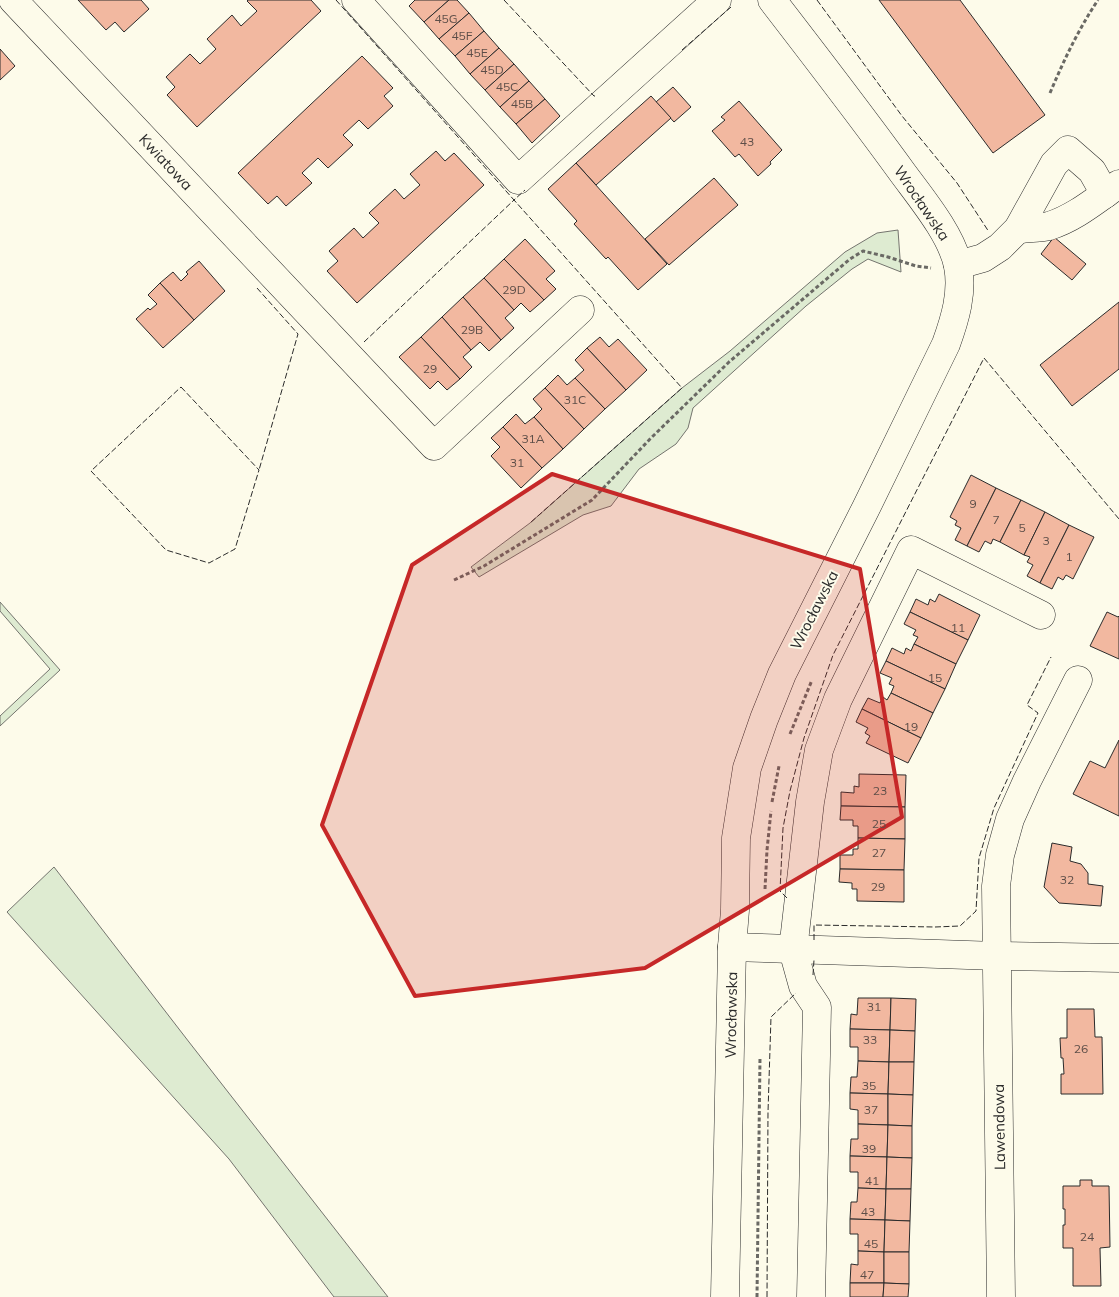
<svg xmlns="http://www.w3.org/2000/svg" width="1119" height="1297" viewBox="0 0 1119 1297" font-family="Mulish,sans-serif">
<rect width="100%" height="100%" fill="#fdfbea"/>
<g fill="#deebd1" stroke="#74746e">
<path d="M898 230 901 272 868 259 852 269 806 306 693 408 688 428 676 444 639 469 611 506 583 515 479 577 471 567 530 523 682 388 730 351 845 252 877 233Z"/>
<path d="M0 602 60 670 0 726V716L50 669 0 611Z"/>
<path d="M54 867 189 1042 388 1297H334L229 1159 7 912Z"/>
</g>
<g fill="#f2b8a0" stroke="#2b2b2b">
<path d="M78 0H141L149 9 124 32 115 22 106 30Z"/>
<path d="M248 0H311L321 11 197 127 167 95 175 87 166 77 190 54 200 64 216 49 207 39 232 15 241 26 257 11 247 1Z"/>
<path d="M415 0H449L424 22 409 6Z"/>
<path d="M449 0H457L469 13 439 39 424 22Z"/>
<path d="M879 0H960L1045 115 993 153Z"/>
<path d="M469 13 484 31 455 56 439 39Z"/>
<path d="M484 31 499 48 470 74 455 56Z"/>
<path d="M499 48 514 64 485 90 470 74Z"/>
<path d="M0 49 15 66 0 80Z"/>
<path d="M362 56 393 88 384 96 393 106 368 129 359 120 343 135 353 145 328 168 318 158 302 173 312 183 286 206 277 196 268 204 238 173Z"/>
<path d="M514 64 529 81 500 107 485 90Z"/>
<path d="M529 81 545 99 516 124 500 107Z"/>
<path d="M673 87 691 107 674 122 656 102Z"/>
<path d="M651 96 671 118 596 185 576 163Z"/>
<path d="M545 99 560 116 532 143 516 124Z"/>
<path d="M739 101 782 150 770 162 771 164 758 176 739 154 735 157 712 131 725 120 721 117Z"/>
<path d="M436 151 445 161 454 153 484 185 357 303 327 271 338 261 329 251 354 228 363 238 379 223 369 213 395 189 404 199 420 185 410 174Z"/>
<path d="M576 163 667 264 638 290 608 257 606 259 574 224 577 221 548 189Z"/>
<path d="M714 178 738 205 669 265 645 239Z"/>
<path d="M1054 237 1086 264 1072 280 1041 254Z"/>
<path d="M525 239 555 271 546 279 556 289 544 300 504 259Z"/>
<path d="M504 259 544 300 530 312 521 303 514 310 484 278Z"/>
<path d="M199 261 225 291 194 320 160 283 173 272 181 281 188 274 186 272Z"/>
<path d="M484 278 514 310 505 318 514 328 501 340 463 297Z"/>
<path d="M160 283 194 320 163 348 136 319 148 308 150 310 157 304 148 295Z"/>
<path d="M463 297 501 340 489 351 480 342 471 350 442 317Z"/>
<path d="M1119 302V369L1072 406 1040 365Z"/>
<path d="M442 317 471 350 463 357 472 367 460 379 421 337Z"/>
<path d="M421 337 460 379 447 390 438 381 430 389 399 357Z"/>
<path d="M600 337 609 347 618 339 647 370 626 390 587 348Z"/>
<path d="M587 348 626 390 605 409 575 378 584 370 575 360Z"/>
<path d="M558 375 567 385 575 378 605 409 584 429 545 388Z"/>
<path d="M545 388 584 429 563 449 534 417 542 409 533 399Z"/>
<path d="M516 414 525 424 534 417 563 449 542 468 503 427Z"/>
<path d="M503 427 542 468 521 488 491 456 500 447 491 438Z"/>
<path d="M971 475 996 488 967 546 955 540 961 528 955 525 957 521 950 517Z"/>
<path d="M996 488 1021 500 1000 542 993 539 991 544 985 541 979 552 967 546Z"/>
<path d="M1021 500 1045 512 1024 555 1000 542Z"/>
<path d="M1045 512 1069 525 1040 583 1027 576 1033 565 1027 562 1030 557 1024 555Z"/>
<path d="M1069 525 1094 537 1073 579 1066 575 1063 580 1058 577 1052 589 1040 583Z"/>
<path d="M939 594 980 615 968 640 910 612 916 599 928 605 930 599 935 602Z"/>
<path d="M910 612 968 640 956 664 914 644 918 637 913 635 916 630 904 624Z"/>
<path d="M1107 612 1118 617 1119 616V659L1090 646Z"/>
<path d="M914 644 956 664 945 689 886 661 892 648 904 654 906 648 911 651Z"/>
<path d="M886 661 945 689 933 713 891 693 894 686 889 684 892 678 880 673Z"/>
<path d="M891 693 933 713 921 738 862 709 868 698 880 703 883 697 887 700Z"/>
<path d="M862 709 921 738 908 763 866 743 870 736 865 733 868 728 856 722Z"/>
<path d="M1119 740V816L1073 794 1090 761 1105 768Z"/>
<path d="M859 774 906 775 905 807 841 806V792L854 793V786L859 787Z"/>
<path d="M841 806 905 807V839L858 838V826H853V820H840Z"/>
<path d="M858 838 905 839 904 870 840 869V855H853V849H858Z"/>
<path d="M1052 843 1072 847 1070 861 1081 864 1088 873V884L1103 886 1101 906 1059 903 1044 887Z"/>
<path d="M840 869 904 870V902L857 901V889H852V883L839 882Z"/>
<path d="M858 998H891L890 1030 850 1029 851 1014 857 1015Z"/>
<path d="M891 998 916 999 915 1031 890 1030Z"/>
<path d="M1067 1009H1094L1095 1037H1102L1103 1094H1061V1074H1064L1063 1058H1061L1060 1038H1067Z"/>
<path d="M850 1029 890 1030 889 1062 858 1061V1047H850Z"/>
<path d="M890 1030 915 1031 914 1062H889Z"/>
<path d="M858 1061 889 1062 888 1094 850 1093 851 1077H857Z"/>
<path d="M889 1062H914L913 1095 888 1094Z"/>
<path d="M850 1093 888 1094V1125L858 1124V1110L850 1109Z"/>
<path d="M888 1094 913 1095 912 1126 888 1125Z"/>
<path d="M858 1124 888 1125 887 1157 850 1156 851 1139H858Z"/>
<path d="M888 1125 912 1126V1158L887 1157Z"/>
<path d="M850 1156 887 1157 886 1189 858 1188V1172H850Z"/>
<path d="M887 1157 912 1158 911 1189H886Z"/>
<path d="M1080 1180H1092V1186H1109L1110 1247 1100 1248 1101 1286H1073V1248H1063V1225H1065V1209H1063V1186H1080Z"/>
<path d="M858 1188 886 1189 885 1220 850 1219 851 1202H857Z"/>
<path d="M886 1189H911L910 1221 885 1220Z"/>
<path d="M850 1219 885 1220 884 1252 858 1251V1234H850Z"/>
<path d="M885 1220 910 1221 909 1252H884Z"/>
<path d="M858 1251 884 1252V1283H850L851 1264 858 1265Z"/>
<path d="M884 1252H909V1284L884 1283Z"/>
<path d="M850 1283H884L883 1297H850Z"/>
<path d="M884 1283 909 1284 908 1297H883Z"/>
</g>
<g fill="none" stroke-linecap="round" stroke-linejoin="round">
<g stroke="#2b2b2b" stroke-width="29">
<g id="minor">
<path d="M13 0 434 446 580 310"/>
<path d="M356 0 518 180 717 0"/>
<path d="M1018 229C1028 228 1040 228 1049 226 1075 218 1097 199 1119 184"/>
<path d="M958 265 983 258 1000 247 1018 229 1054 164 1068 150 1092 171 1105 194"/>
<path d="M732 947 997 956 1119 958"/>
<path d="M725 1297 732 947 735 910 736 838 747 768 764 719 782 674 866 508 946 344C955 319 963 293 958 266 952 235 921 198 902 172 860 114 816 57 772 0"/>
<path d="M811 1297 817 1007 803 986 793 950 810 802 819 750 838 699 911 550 1041 615"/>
<path d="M1001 1297 996 886 1000 855 1010 819 1027 781 1078 680"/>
</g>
</g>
<g stroke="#6a6964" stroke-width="3" stroke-dasharray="4 2.5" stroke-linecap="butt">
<path d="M1050 93C1064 60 1078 30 1098 0"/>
<path d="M454 580 484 566 592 500 650 439 729 362 850 259 863 251 888 257 916 266 931 268"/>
<path d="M790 734 812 680"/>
<path d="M772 802 779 766"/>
<path d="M765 889 767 850 771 811"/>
<path d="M757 1297 760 1058"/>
</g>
<use href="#minor" stroke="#fdfbea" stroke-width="28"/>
<g stroke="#2b2b2b" stroke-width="1" stroke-dasharray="6 2.5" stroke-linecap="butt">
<path d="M336 0 514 200 525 190"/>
<path d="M504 0 594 96H595"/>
<path d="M817 0 902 116 957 183 989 232"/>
<path d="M682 50 731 7"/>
<path d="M257 288 298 334 259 470"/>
<path d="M364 342 514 200 682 388 530 523"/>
<path d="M181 387 259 470 235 549 209 563 166 550 91 471Z"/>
<path d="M787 898 780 891 783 828 790 791 804 738 833 655 984 358 1119 519"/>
<path d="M814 940V925L935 927 960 926 976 911 979 858 994 808 1038 713 1027 705 1051 657"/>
<path d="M813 975 814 960"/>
<path d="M767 1297 768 1112 771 1017 796 993"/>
</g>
</g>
<path fill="#c62828" fill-opacity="0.2" stroke="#c62828" stroke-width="4" stroke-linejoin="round" d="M552 474 860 569 902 817 645 968 415 996 322 825 412 565Z"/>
<g text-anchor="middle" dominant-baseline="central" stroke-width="4" stroke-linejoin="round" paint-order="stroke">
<g font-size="12" fill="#5d4e48">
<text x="446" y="18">45G</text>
<text x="462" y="35">45F</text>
<text x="477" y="52">45E</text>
<text x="492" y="69">45D</text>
<text x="507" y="86">45C</text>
<text x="522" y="103">45B</text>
<text x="747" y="141">43</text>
<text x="514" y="289">29D</text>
<text x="472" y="329">29B</text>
<text x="430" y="368">29</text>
<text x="575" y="399">31C</text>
<text x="533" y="438">31A</text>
<text x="517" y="462">31</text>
<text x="973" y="503">9</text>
<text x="996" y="519">7</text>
<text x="1022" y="527">5</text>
<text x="1046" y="540">3</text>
<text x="1069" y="556">1</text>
<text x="958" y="627">11</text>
<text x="935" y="677">15</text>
<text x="911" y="726">19</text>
<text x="880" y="790">23</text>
<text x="879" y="823">25</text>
<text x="879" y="852">27</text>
<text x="1067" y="879">32</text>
<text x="878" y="886">29</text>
<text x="874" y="1006">31</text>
<text x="870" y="1039">33</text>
<text x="1081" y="1048">26</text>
<text x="869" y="1085">35</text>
<text x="871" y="1109">37</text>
<text x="869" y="1148">39</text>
<text x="872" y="1180">41</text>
<text x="868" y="1211">43</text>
<text x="1087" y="1236">24</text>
<text x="871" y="1243">45</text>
<text x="867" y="1274">47</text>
</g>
<g font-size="15" fill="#2b2b2b" stroke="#fdfbea">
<text transform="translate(166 162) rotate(47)">Kwiatowa</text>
<text transform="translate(922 203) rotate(56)">Wrocławska</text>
<text transform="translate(814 610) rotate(-63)">Wrocławska</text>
<text transform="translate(731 1015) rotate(-89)">Wrocławska</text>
<text transform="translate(999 1127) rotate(-91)">Lawendowa</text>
</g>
</g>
</svg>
